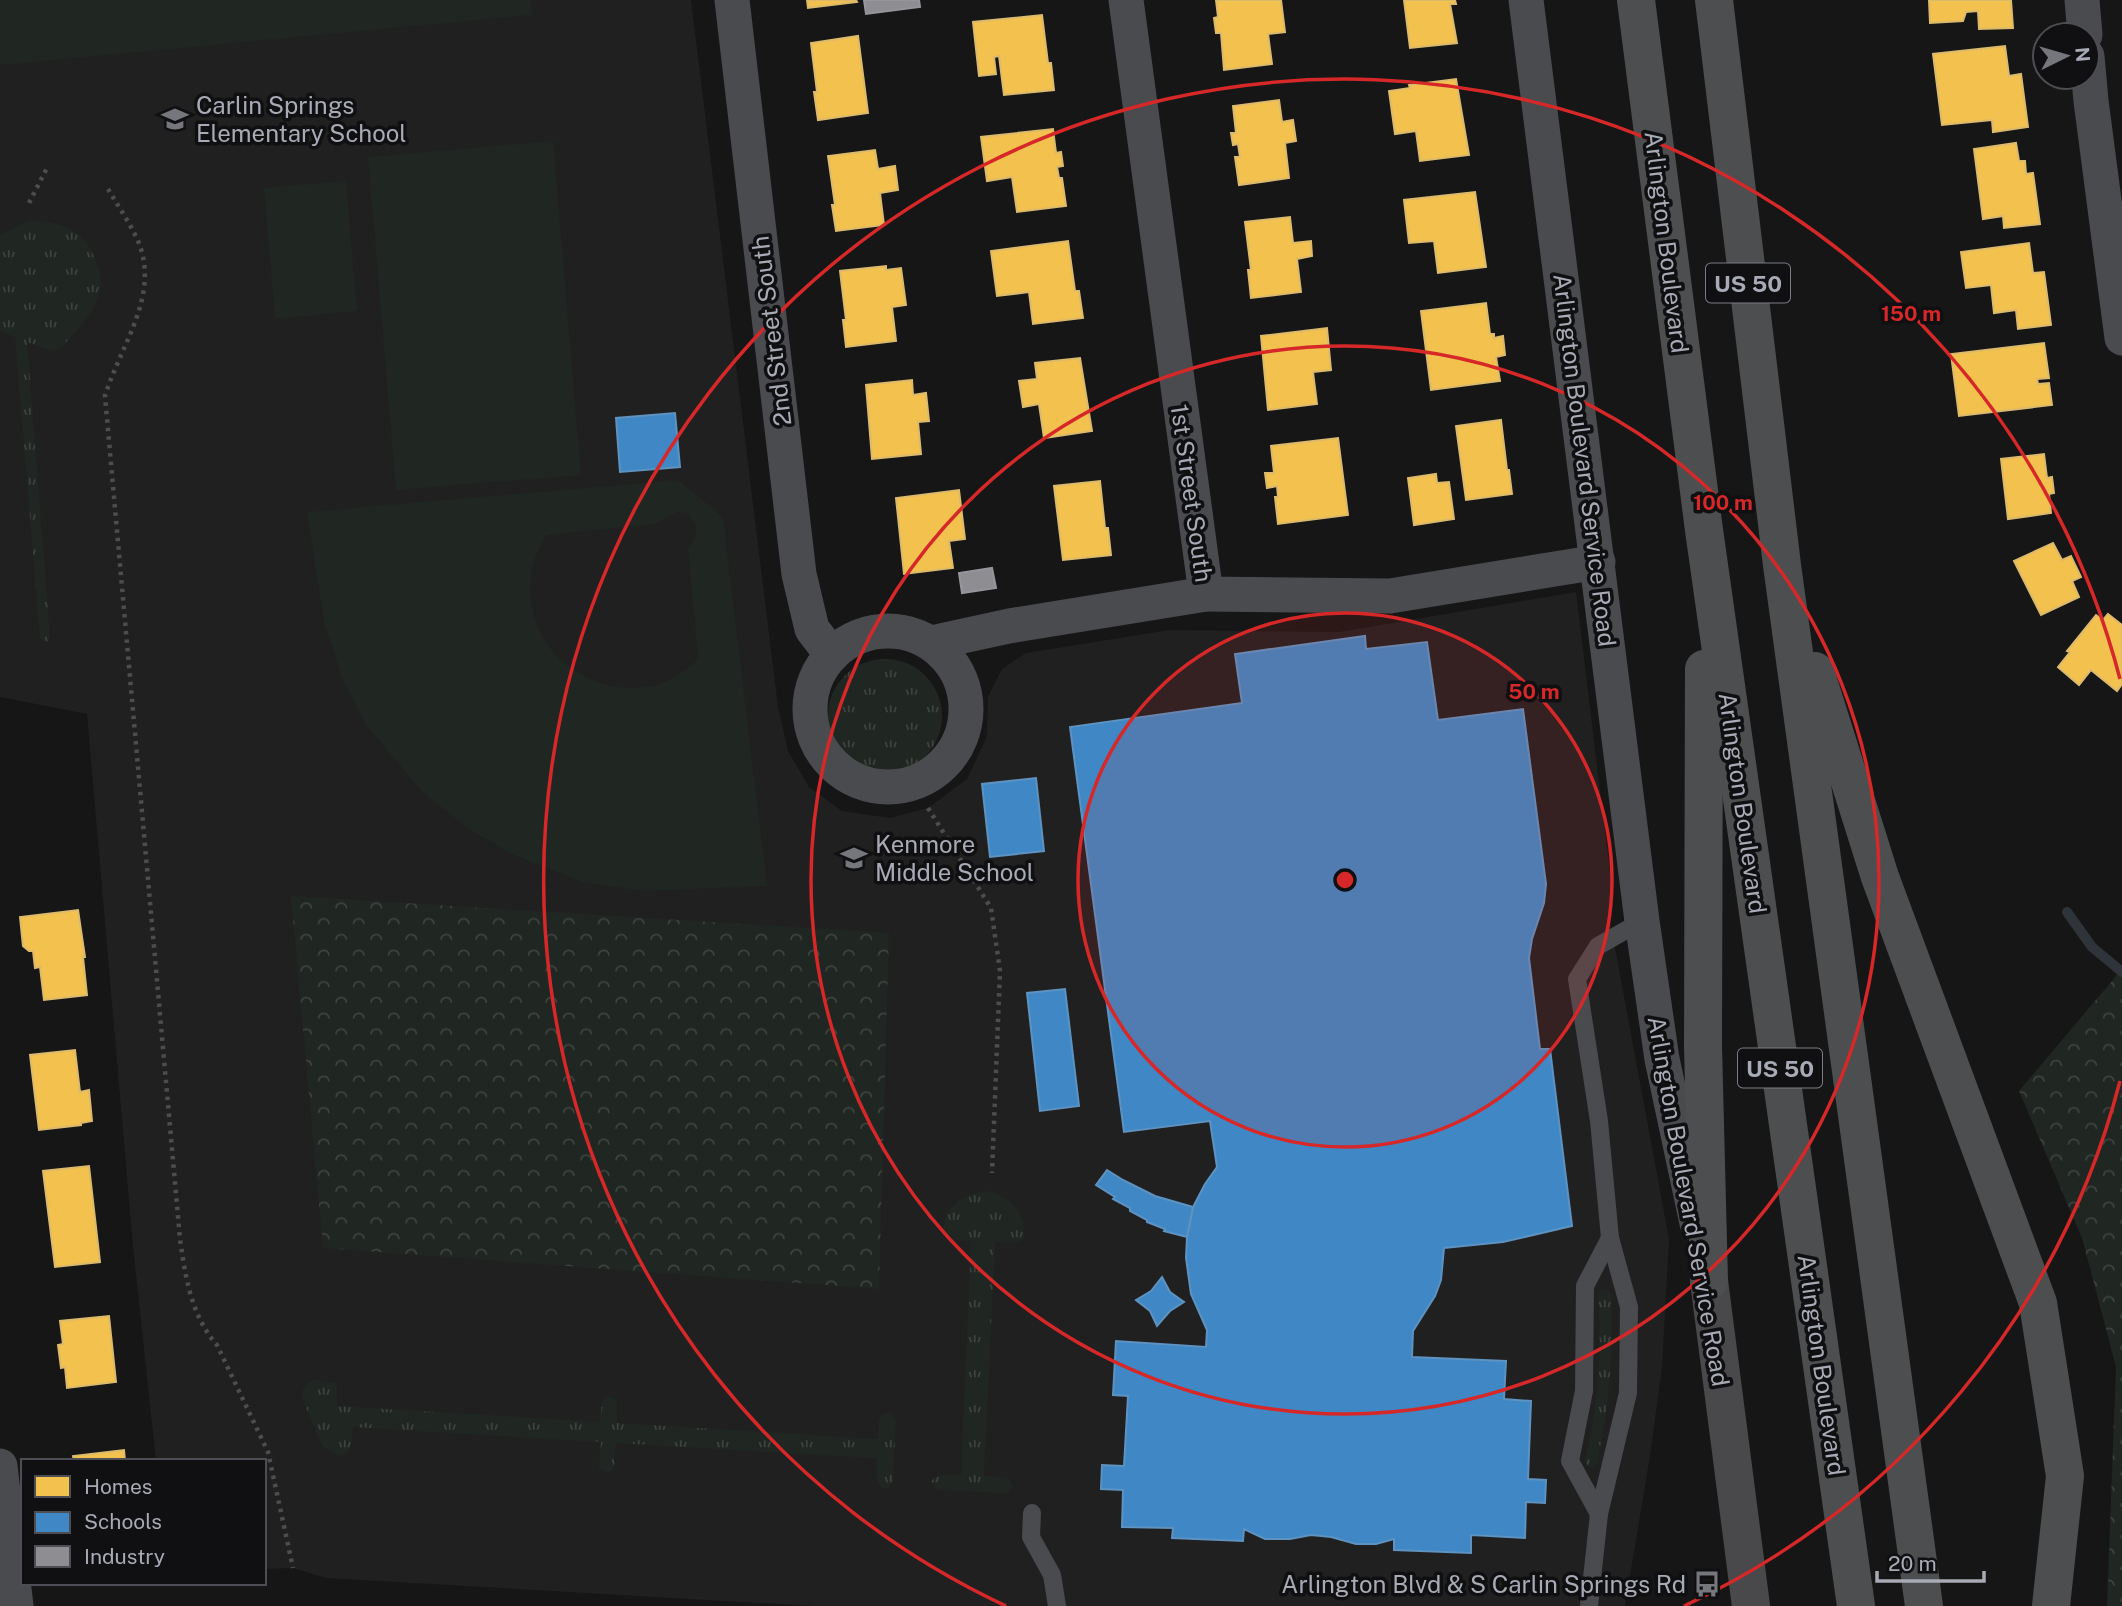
<svg xmlns="http://www.w3.org/2000/svg" width="2122" height="1606" viewBox="0 0 2122 1606" font-family="'Public Sans',sans-serif">
<defs>
<pattern id="grass-tufts" width="24" height="20" patternUnits="userSpaceOnUse" patternTransform="scale(1.75)"><rect width="24" height="20" fill="#202621"/><path d="M3 7l-1-3M5 7V3M7 7l1-3M15 17l-1-3M17 17v-4M19 17l1-3" fill="none" stroke="#3e433f"/></pattern>
<pattern id="park-crowns" width="20" height="18" patternUnits="userSpaceOnUse" patternTransform="scale(1.75)"><rect width="20" height="18" fill="#202621"/><path d="M2 6a3 3 0 1 1 6 0M12 15a3 3 0 1 1 6 0" fill="none" stroke="#3e433f"/></pattern>
</defs>
<rect width="100%" height="100%" fill="#161616"/>
<path fill="#202021" d="M0 0H691L778 707 788 751 809 787 842 811 890 818 928 808 967 779 987 736 988 697 1002 669 1026 653 1170 630 1339 632 1576 592 1613 898 1609 915 1669 1239 1662 1367 1650 1456 1625 1606H814L326 1578 293 1568 264 1569V1461H156L133 1246 87 714 0 697Z"/>
<g fill="url(#grass-tufts)">
<path d="M28 221C59 221 86 229 96 262 99 270 102 279 100 288 98 307 85 321 73 334 67 341 62 350 53 350 45 350 35 344 27 342L50 636 48 641 43 642 40 638 15 337 0 331V235Z"/>
<circle cx="885" cy="716" r="57"/>
<path d="M986 1191C1011 1196 1027 1213 1024 1239L1017 1243 995 1242 984 1476 1008 1478 1013 1486 1007 1493 937 1490 931 1482C937 1471 950 1476 961 1475L971 1241 951 1240 943 1235C944 1207 960 1194 986 1191Z"/>
<path d="M1607 1290 1611 1293C1614 1352 1609 1406 1597 1463L1592 1468 1587 1466 1585 1461C1599 1400 1602 1357 1598 1295L1601 1291Z"/>
<path d="M314 1380 337 1383V1406L600 1422 602 1401 607 1396 614 1397 617 1402V1423L878 1439 879 1420 882 1415 888 1413 896 1420 893 1481 889 1487 884 1489C873 1482 878 1469 877 1458L616 1443 614 1468 610 1472 602 1471 599 1467 601 1442 353 1427C351 1440 354 1452 338 1456L322 1445 303 1401 302 1392 307 1383Z"/>
</g>
<g fill="url(#park-crowns)">
<path d="M291 896 889 933 879 1289 323 1248Z"/>
<path d="M2122 969V1606H2107L2116 1367 2082 1238 2019 1091Z"/>
</g>
<g fill="#202621" fill-rule="evenodd">
<path d="M0 0H530L531 15 0 65Z"/>
<path d="M553 141 581 475 396 490 368 157Z"/>
<path d="M346 181 357 311 275 319 264 188Z"/>
<path d="M678 480 723 517 767 886 643 891 583 882 514 855 472 831 422 792 367 726 342 678 324 621 307 512ZM677 512 687 513C698 524 700 536 688 548L698 660C684 671 670 682 652 686 585 699 521 644 531 575 533 561 539 548 546 535L655 524Z"/>
</g>
<g fill="#f2c14e" stroke="#dcba6d" stroke-width="2">
<path d="M807 0H856L857 2 808 8Z"/>
<path d="M1216 0H1281L1285 32 1268 34 1272 64 1224 70 1221 33H1216L1214 18 1218 17Z"/>
<path d="M1404 0H1455L1456 4H1450L1457 43 1410 48Z"/>
<path d="M1929 0H2011L2013 28 1979 29 1978 11 1966 12 1963 21 1930 23Z"/>
<path d="M1042 15 1048 63H1051L1054 90 1004 95 999 56 994 57 996 74 979 76 973 22Z"/>
<path d="M858 36 868 113 818 120 814 92H817L811 43Z"/>
<path d="M2005 46 2009 76 2021 74 2028 127 1993 132 1992 120 1942 125 1933 54Z"/>
<path d="M1456 79 1469 155 1420 161 1416 131 1395 134 1389 91 1410 88 1409 85Z"/>
<path d="M1279 100 1282 122 1293 120 1296 141 1285 143 1289 178 1239 185 1235 157H1240L1238 144 1233 145 1231 133H1236L1233 106Z"/>
<path d="M1053 129 1056 153 1061 152 1063 166 1057 167 1059 178H1062L1066 206 1017 212 1012 177 987 181 981 137Z"/>
<path d="M2016 143 2019 161H2025L2026 174 2033 173 2040 224 2004 228 2003 216 1983 219 1974 149Z"/>
<path d="M875 150 878 169 895 166 898 190 880 193 884 225 836 231 832 205H835L828 156Z"/>
<path d="M1475 192 1486 267 1438 273 1434 241 1409 243 1404 200Z"/>
<path d="M1290 217 1293 243 1311 241 1312 256 1297 259 1301 292 1251 298 1248 270H1251L1245 222Z"/>
<path d="M1068 241 1075 291H1079L1083 318 1033 324 1029 292 997 296 991 251Z"/>
<path d="M2029 243 2033 273 2044 272 2051 325 2018 329 2016 310 1994 313 1991 285 1966 288 1961 252Z"/>
<path d="M886 266V270L901 268 906 305 892 307 896 341 846 347 843 320H846L840 271Z"/>
<path d="M1486 303 1490 334H1494V338L1503 336 1505 355 1496 357 1500 381 1431 390 1421 311Z"/>
<path d="M1327 328 1331 370 1313 372 1317 404 1268 410 1261 336Z"/>
<path d="M2044 343 2049 378 2037 379 2038 384 2049 383 2052 405 1959 416 1951 354Z"/>
<path d="M1080 358 1092 431 1044 438 1039 404 1023 407 1019 381 1037 379 1035 363Z"/>
<path d="M912 380 913 395 926 393 929 421 918 422 921 454 872 459 866 385Z"/>
<path d="M1501 420 1507 470H1509L1512 494 1466 500 1456 426Z"/>
<path d="M1338 438 1348 515 1278 524 1275 497H1278L1277 486 1267 488 1265 473H1274L1271 446Z"/>
<path d="M2044 454 2047 478 2052 477 2054 493 2049 494 2051 513 2008 519 2001 459Z"/>
<path d="M1436 474 1437 483 1449 482 1454 519 1414 525 1408 478Z"/>
<path d="M1100 481 1105 528H1108L1111 555 1063 560 1054 486Z"/>
<path d="M959 490 965 539 949 541 953 568 904 574 896 498Z"/>
<path d="M2053 543 2062 560 2071 556 2081 577 2072 581 2079 597 2041 615 2014 561Z"/>
<path d="M2108 614 2122 625V684L2117 691 2091 670 2079 685 2058 667 2070 652 2067 651 2096 615 2103 620Z"/>
<path d="M78 910 85 957H83L87 995 44 1000 40 967 35 968 33 951H29L23 946 20 917Z"/>
<path d="M75 1050 80 1092 89 1090 92 1121 81 1123V1125L39 1130 30 1055Z"/>
<path d="M89 1166 100 1262 55 1267 43 1171Z"/>
<path d="M109 1316 116 1382 67 1388 65 1367 61 1368 58 1345 63 1344 60 1321Z"/>
<path d="M124 1450 125 1461H74L73 1456Z"/>
</g>
<g fill="#3f88c5" stroke="#5e92c0" stroke-width="2">
<path d="M675 413 680 467 620 472 616 418Z"/>
<path d="M1365 636 1366 649 1427 642 1438 720 1523 709 1546 884 1544 903 1532 939 1529 958 1540 1049H1550L1572 1226 1503 1242 1444 1248 1441 1280 1435 1296 1413 1331 1412 1357 1506 1361 1504 1399 1531 1401 1528 1479 1546 1480 1545 1503 1526 1502 1525 1538 1471 1535V1553L1394 1550V1539L1376 1544H1356L1331 1537 1311 1535 1290 1539H1265L1244 1529 1243 1541 1172 1538 1173 1528 1122 1527 1123 1490 1101 1489 1102 1465 1124 1466 1128 1396 1113 1395 1116 1341 1206 1347 1207 1330 1191 1294 1186 1258 1187 1237 1193 1207 1205 1184 1217 1167 1210 1121 1124 1132 1070 727 1242 703 1235 654Z"/>
<path d="M1036 778 1044 851 990 857 982 784Z"/>
<path d="M1065 989 1079 1106 1040 1111 1027 993Z"/>
<path d="M1107 1170 1123 1180 1155 1196 1193 1207 1187 1237 1164 1231 1165 1229 1147 1222V1220L1130 1211V1208L1113 1199 1115 1197 1096 1185Z"/>
<path d="M1162 1277 1170 1292 1184 1302 1170 1311 1157 1326 1150 1311 1136 1300 1151 1291Z"/>
</g>
<g fill="#8d8d92" stroke="#95969c" stroke-width="2">
<path d="M864 0H919L920 7 866 14Z"/>
<path d="M992 568 996 588 962 593 959 573Z"/>
</g>
<g fill="none" stroke-linecap="round" stroke-linejoin="round">
<path stroke="#2e343a" stroke-width="10" d="M2067 912 2092 947 2122 972"/>
<g stroke="#4c4d4f" stroke-width="4.5" stroke-dasharray="3.5 5" stroke-linecap="butt">
<path d="M108 189C118 206 130 223 138 241 161 295 120 346 105 396L180 1239C185 1275 191 1316 217 1345L268 1452 293 1568"/>
<path d="M29 203 48 166"/>
<path d="M928 808 991 908 1000 971 992 1173"/>
</g>
<g stroke="#4a4b4e" stroke-width="18">
<path d="M1032 1513 1031 1537 1052 1575 1057 1606"/>
<path d="M1599 1514 1570 1461 1584 1391 1585 1286 1610 1238"/>
<path d="M1589 1606 1599 1514 1628 1393 1629 1307 1610 1238 1599 1121 1577 979 1598 946 1642 921"/>
</g>
<g stroke="#4a4b4e" stroke-width="35">
<path d="M732 0 799 574 812 629 832 655"/>
<path d="M1126 0 1206 594 1390 596 1598 562"/>
<path d="M1526 0 1642 921 1662 1059 1697 1223"/>
<path d="M2082 0 2085 35"/>
<path d="M2087 56 2091 101 2122 338"/>
<circle cx="888" cy="709" r="78"/>
<path d="M931 643 1009 626 1206 594"/>
<path d="M0 1466 16 1606"/>
</g>
<path stroke="#49494c" stroke-width="38" d="M1709 1281 1751 1606"/>
<g stroke="#4c4e50" stroke-width="38">
<path d="M1636 0 1704 530 1856 1606"/>
<path d="M1714 0 1782 565 1924 1606"/>
<path d="M1704 669 1703 1046 1709 1281"/>
<path d="M1815 671 1880 877 2038 1303 2065 1476 2051 1606"/>
</g>
</g>
<circle cx="1345" cy="880" r="267" fill="#d62828" fill-opacity=".12"/>
<g fill="none" stroke="#d62828" stroke-width="3.5">
<circle cx="1345" cy="880" r="267"/>
<circle cx="1345" cy="880" r="534"/>
<path d="M2120 1081A801 801 0 0 1 1684 1606M1006 1606A801 801 0 1 1 2120 679"/>
</g>
<defs>
<g id="school-bare" transform="scale(2.1)"><path d="M0-5L7-2L0 1L-7-2ZM-4 1L0 2.5L4 1V4Q0 6-4 4Z" fill="#75777d" stroke="#101012" stroke-width="2.5" paint-order="stroke"/></g>
<g id="bus-bare" transform="scale(2.1)"><path d="M-5-6H5V4H4V6H2V4H-2V6H-4V4H-5ZM-3.5-4V0h7V-4ZM-3.5 1.2v1.5H-2V1.2ZM2 1.2v1.5H3.5V1.2Z" fill="#75777d" stroke="#101012" stroke-width="2.5" paint-order="stroke"/></g>
</defs>
<g fill-rule="evenodd">
<use href="#school-bare" x="175" y="119"/>
<use href="#school-bare" x="854" y="858"/>
<use href="#bus-bare" x="1707" y="1584"/>
</g>
<g text-anchor="middle" dominant-baseline="central" stroke-width="7" stroke-linejoin="round" paint-order="stroke">
<g fill="#101012" stroke="#7a7c84" stroke-width="2">
<rect x="1706" y="263.5" width="84" height="39" rx="5"/>
<rect x="1738" y="1048.5" width="84" height="39" rx="5"/>
</g>
<g font-size="23" font-weight="bold" fill="#a8abb5">
<text x="1748" y="283">US 50</text>
<text x="1780" y="1068">US 50</text>
</g>
<g font-size="24" fill="#a8abb5" stroke="#101012" text-anchor="start">
<text x="196" y="105">Carlin Springs<tspan x="196" dy="28">Elementary School</tspan></text>
<text x="875" y="844">Kenmore<tspan x="875" dy="28">Middle School</tspan></text>
<text x="1686" y="1584" text-anchor="end">Arlington Blvd &amp; S Carlin Springs Rd</text>
</g>
<g font-size="24" fill="#a8abb5" stroke="#101012">
<text transform="translate(1667 242) rotate(83)">Arlington Boulevard</text>
<text transform="translate(771 331) rotate(-97)">2nd Street South</text>
<text transform="translate(1585 460) rotate(83)">Arlington Boulevard Service Road</text>
<text transform="translate(1192 493) rotate(82)">1st Street South</text>
<text transform="translate(1743 803) rotate(82)">Arlington Boulevard</text>
<text transform="translate(1689 1201) rotate(80)">Arlington Boulevard Service Road</text>
<text transform="translate(1822 1365) rotate(82)">Arlington Boulevard</text>
</g>
</g>
<circle cx="1345" cy="880" r="10" fill="#d62828" stroke="#101012" stroke-width="3.5"/>
<g font-size="21" text-anchor="middle" font-weight="bold" fill="#d62828" stroke="#101012" stroke-width="7" stroke-linejoin="round" paint-order="stroke">
<text x="1911" y="321">150 m</text>
<text x="1723" y="510">100 m</text>
<text x="1534" y="699">50 m</text>
</g>
<rect x="21" y="1459" width="245" height="126" fill="#101012" stroke="#4d4e53" stroke-width="2"/>
<rect x="35" y="1476" width="35" height="21" fill="#f2c14e" stroke="#4d4e53" stroke-width="2"/>
<text x="84" y="1494" font-size="21" fill="#a8abb5">Homes</text>
<rect x="35" y="1512" width="35" height="21" fill="#3f88c5" stroke="#4d4e53" stroke-width="2"/>
<text x="84" y="1529" font-size="21" fill="#a8abb5">Schools</text>
<rect x="35" y="1546" width="35" height="21" fill="#8d8d92" stroke="#4d4e53" stroke-width="2"/>
<text x="84" y="1564" font-size="21" fill="#a8abb5">Industry</text>
<g transform="translate(2066 56) rotate(85)"><circle r="33" fill="#101012" stroke="#4d4e53" stroke-width="2"/>
<path d="M0-5L12 26L0 18L-12 26Z" fill="#75777d"/>
<text y="-10" font-size="19" font-weight="bold" text-anchor="middle" fill="#a8abb5">N</text>
</g>
<path d="M1877 1571v10h107v-10" fill="none" stroke="#a8abb5" stroke-width="3.5"/>
<text x="1888" y="1571" font-size="21" fill="#a8abb5" stroke="#101012" stroke-width="5" paint-order="stroke">20 m</text>
</svg>
